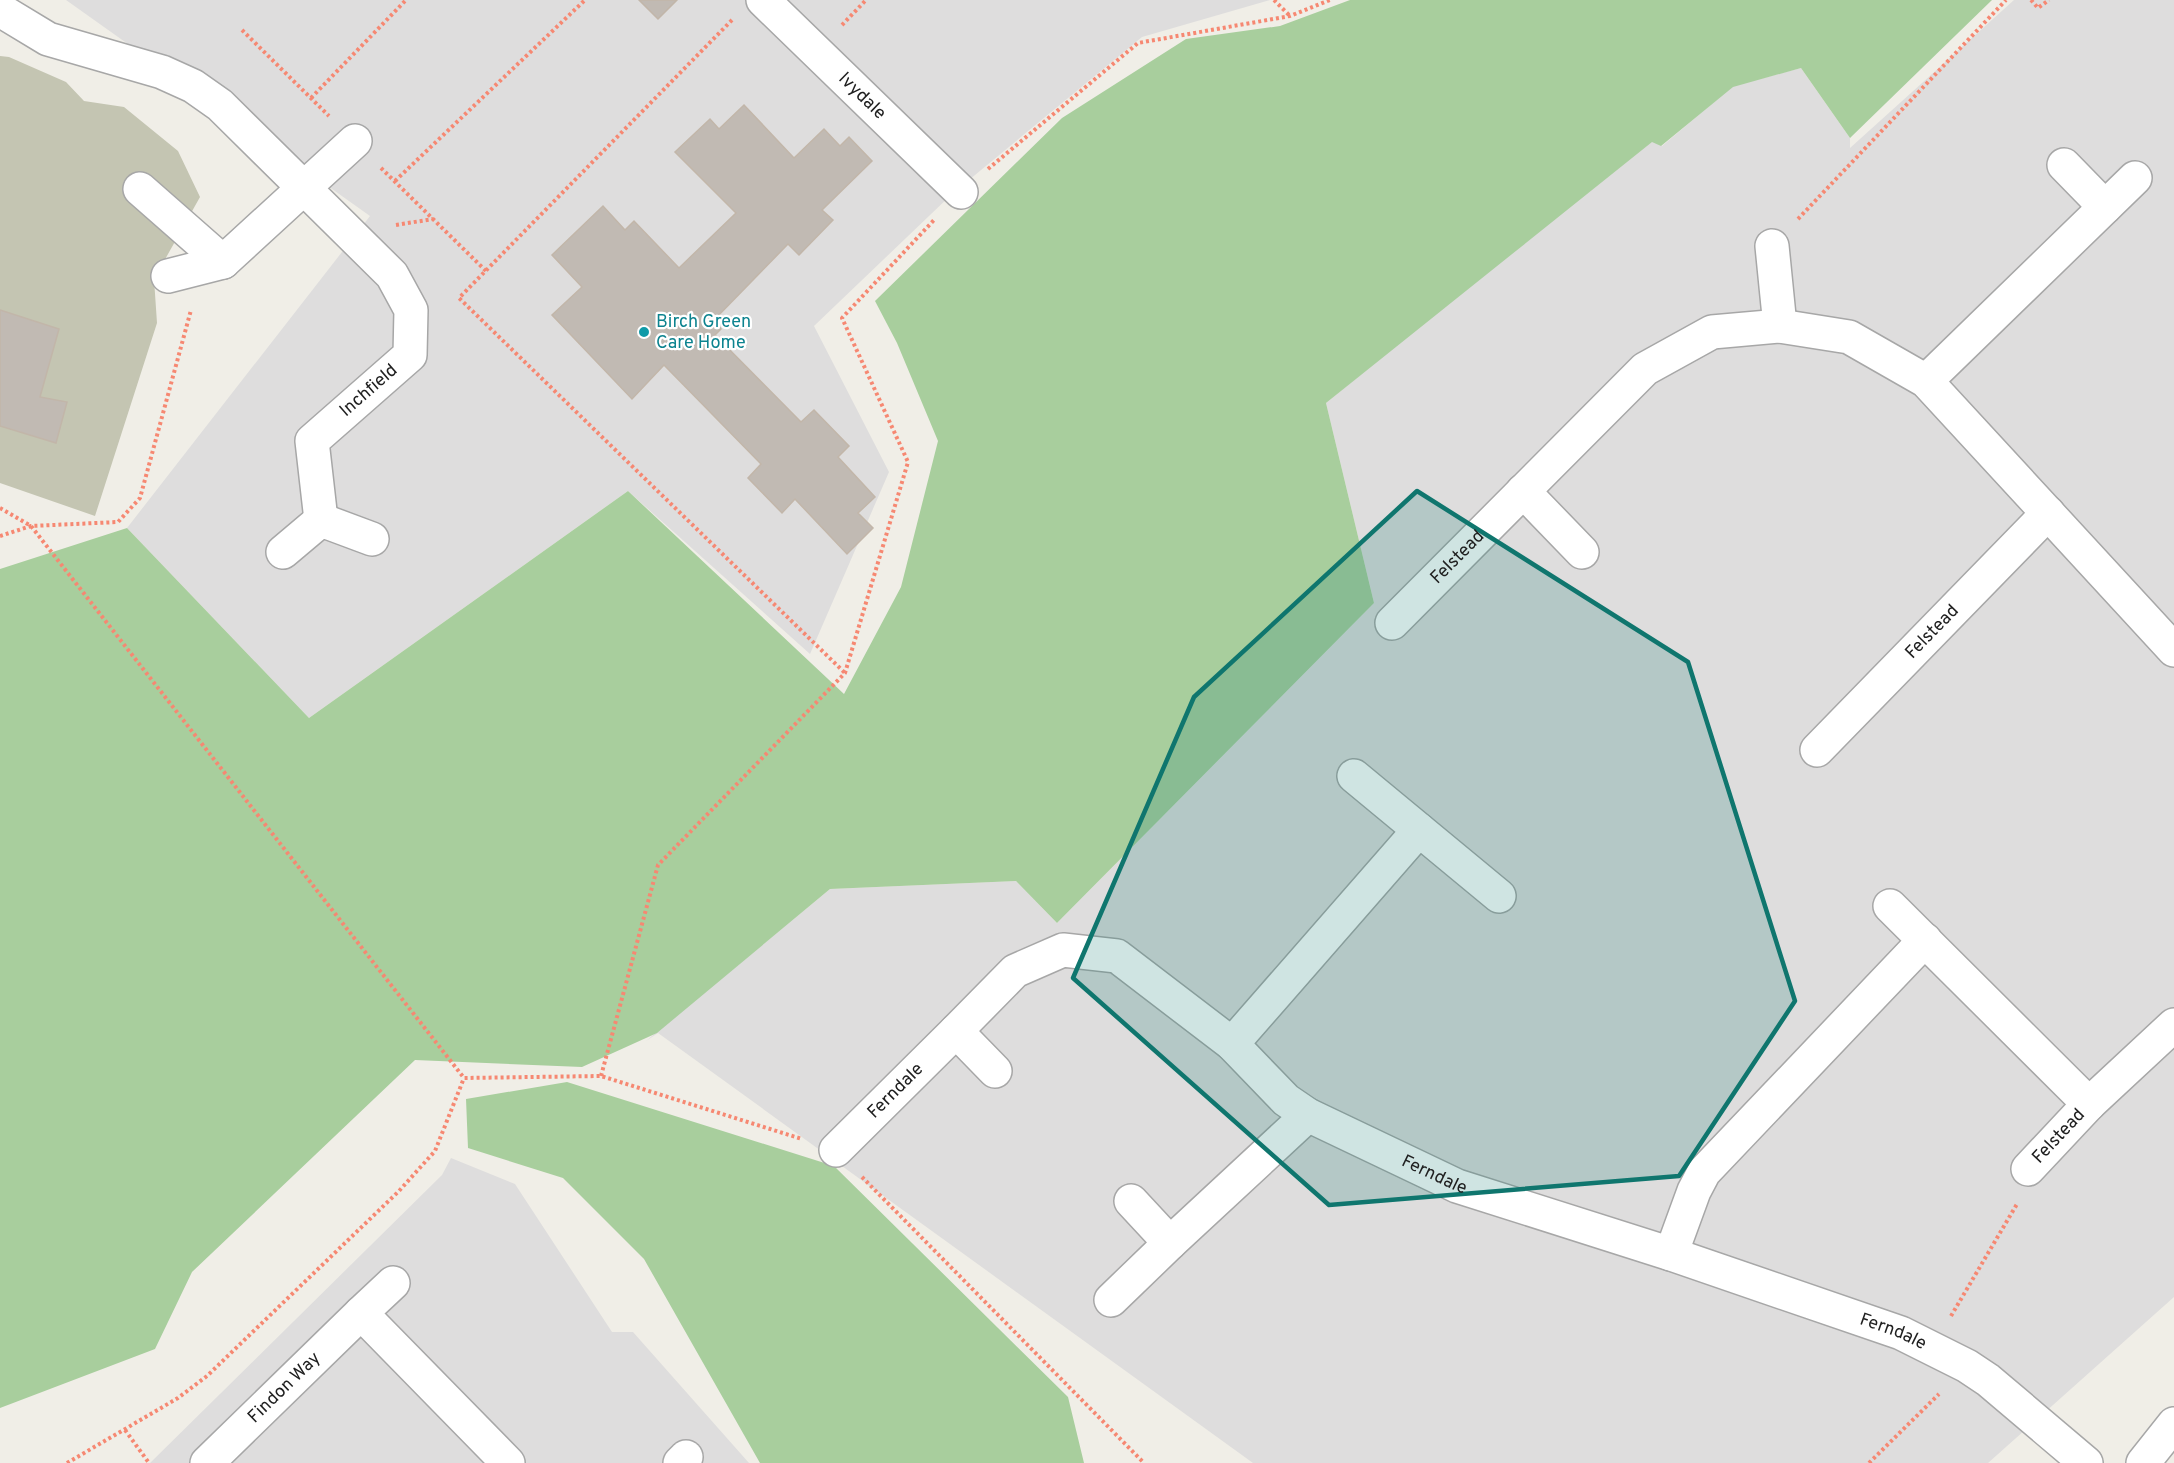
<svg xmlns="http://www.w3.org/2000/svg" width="2174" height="1463" viewBox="0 0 2174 1463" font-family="Overpass,sans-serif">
<rect width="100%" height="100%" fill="#f0eee7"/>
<g fill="#dedddd">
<path d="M66 0H1270L1142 37 952 194 814 326 889 472 810 654 628 491 309 718 127 528 370 216Z"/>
<path d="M2014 0H2174V1297L1988 1463H1253L658 1033 646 1041 830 889 1016 881 1057 923 1374 603 1326 403 1474 282 1493 261 1652 141 1662 146 1733 86 1801 68 1850 138V148Z"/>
<path d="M451 1158 515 1184 612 1332H633L749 1463H150L442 1175Z"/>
</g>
<path fill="#c4c5b2" d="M0 56 9 57 66 82 84 101 124 107 178 151 200 197 154 279 157 323 95 516 0 483Z"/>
<g fill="#a8ce9d">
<path d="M1350 0H1992L1850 138 1801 68 1733 87 1661 146 1652 142 1326 403 1374 603 1057 923 1016 881 830 889 657 1033 582 1067 415 1060 192 1272 155 1349 0 1408V569L127 528 309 718 628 491 844 694 901 587 938 441 897 343 875 301 1062 118 1186 39 1280 26Z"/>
<path d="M567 1082 834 1166 1068 1397 1084 1463H760L644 1259 563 1178 468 1148 466 1099Z"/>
</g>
<g fill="#c1bab3" stroke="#c2b6a9" stroke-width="1.5">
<path d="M639 0H677L658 19Z"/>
<path d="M744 105 794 158 824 129 840 146 849 137 872 161 822 210 833 220 799 255 788 244 714 320 721 329 715 335 801 422 814 410 849 446 838 457 875 497 858 513 873 528 847 554 795 499 782 513 748 478 761 464 664 365 632 399 552 315 582 287 552 255 603 206 625 230 634 221 679 268 736 213 675 152 710 119 719 129Z"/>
<path d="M0 310 59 329 40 397 67 402 56 443 0 426Z"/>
</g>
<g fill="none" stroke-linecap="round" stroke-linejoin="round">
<g stroke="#a7a7a7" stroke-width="36">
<g id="minor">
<path id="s1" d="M763 0 961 192"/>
<path d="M0 10 48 39 162 72 193 86 220 105 392 275 411 310 410 355 312 441 321 520"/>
<path d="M2064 165 2105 207"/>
<path d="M140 189 223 262"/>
<path d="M1772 246 1780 326"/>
<path d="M168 276 223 262 355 141"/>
<path d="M1926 381 2135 178"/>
<path d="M1523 491 1582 552"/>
<path d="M283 552 321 520 372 539"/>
<path id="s2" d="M1392 623 1645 369 1712 332 1780 326 1849 337 1926 381 2174 650"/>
<path id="s3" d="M1817 750 2048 513"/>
<path d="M1354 776 1499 896"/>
<path d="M1890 906 2089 1104"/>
<path id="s4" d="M956 1031 1015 971 1063 950 1117 956 1232 1044 1286 1100 1308 1115 1457 1186 1671 1254 1901 1333 1967 1366 1988 1380 2086 1463"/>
<path d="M1232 1044 1419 830"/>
<path id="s5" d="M836 1150 956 1031 995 1071"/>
<path id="s6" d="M2028 1169 2089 1104 2174 1025"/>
<path d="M1170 1243 1308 1115"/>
<path d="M1671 1254 1694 1191 1704 1172 1925 940"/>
<path d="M393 1283 361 1313 508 1463"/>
<path d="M1111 1300 1170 1243 1131 1201"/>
<path id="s7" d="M207 1463 361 1313"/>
<path d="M680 1463 686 1457"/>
<path d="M2143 1463 2174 1424"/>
</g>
</g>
<g stroke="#f68872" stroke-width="4" stroke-dasharray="3 3" stroke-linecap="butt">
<path d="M1274 0 1290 16"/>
<path d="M2031 0 2038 8 2049 0"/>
<path d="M732 20 459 298 845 673"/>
<path d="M842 25 866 0"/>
<path d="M242 30 329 116"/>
<path d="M311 98 406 0"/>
<path d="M381 168 486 271"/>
<path d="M988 169 1138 43 1290 16 1330 0"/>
<path d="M395 181 585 0"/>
<path d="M1798 219 2006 0"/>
<path d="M396 225 433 219"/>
<path d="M0 508 31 526 464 1078 601 1076 802 1139"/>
<path d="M0 536 31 526 118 522 140 498 191 310"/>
<path d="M601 1076 658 865 845 673 908 462 842 318 935 219"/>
<path d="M862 1177 1144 1463"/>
<path d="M1951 1316 2017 1204"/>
<path d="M125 1430 149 1463"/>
<path d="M67 1463 178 1398 207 1376 399 1191 435 1151 464 1078"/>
<path d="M1869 1463 1939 1394"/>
</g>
<use href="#minor" stroke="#fff" stroke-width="33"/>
</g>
<path fill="#0f766e" fill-opacity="0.2" stroke="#0f766e" stroke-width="4.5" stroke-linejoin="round" d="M1417 491 1688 662 1795 1001 1679 1176 1329 1205 1073 978 1194 697Z"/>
<circle fill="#0f9aa8" stroke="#fff" stroke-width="2" cx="644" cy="332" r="6"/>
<g text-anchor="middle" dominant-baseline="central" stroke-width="4.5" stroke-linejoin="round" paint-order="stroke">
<g font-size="18" fill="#202020" stroke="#fff">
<text stroke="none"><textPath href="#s1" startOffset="138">Ivydale</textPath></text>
<text transform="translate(369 391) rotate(-41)">Inchfield</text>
<text stroke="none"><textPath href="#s2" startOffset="93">Felstead</textPath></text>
<text stroke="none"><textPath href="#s3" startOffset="165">Felstead</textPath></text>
<text stroke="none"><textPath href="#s5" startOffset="84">Ferndale</textPath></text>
<text stroke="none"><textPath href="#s6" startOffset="45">Felstead</textPath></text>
<text stroke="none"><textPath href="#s4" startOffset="580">Ferndale</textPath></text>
<text stroke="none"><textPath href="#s4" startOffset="1065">Ferndale</textPath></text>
<text stroke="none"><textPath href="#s7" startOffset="108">Findon Way</textPath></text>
</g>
<g font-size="18" fill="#0d838f" stroke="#fff" text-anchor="start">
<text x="656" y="322">Birch Green<tspan x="656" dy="21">Care Home</tspan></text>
</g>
</g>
</svg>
